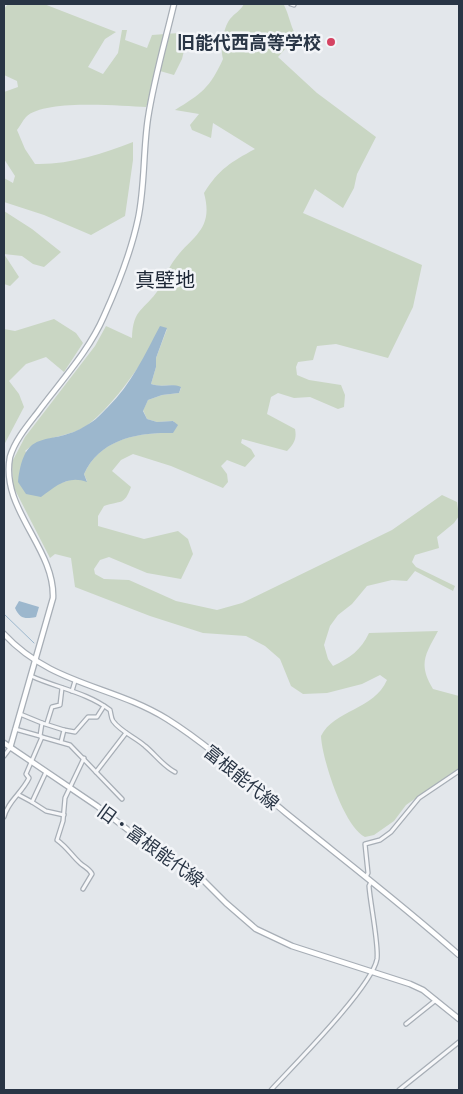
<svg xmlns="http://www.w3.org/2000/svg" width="463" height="1094" viewBox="0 0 463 1094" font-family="Manrope,'Noto Sans JP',sans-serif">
<rect width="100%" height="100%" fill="#e3e7eb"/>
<g fill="#c9d6c3" fill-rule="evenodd">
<path d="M8 4H44L116 32 105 39 88 67 103 74 118 53 122 30H127L125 40 147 48 152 35 179 33 187 38 182 59 174 75 160 71 146 107C120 106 44 99 26 117 23 120 20 126 17 130L25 149 35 164C69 165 102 154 133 142V160L125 216 91 235 44 215 4 202V178L13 183 15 176 4 159V92L18 87 17 81 4 75V9Z"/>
<path d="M244 4 284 5C289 15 290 24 295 34L293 40 278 57 317 93 376 137 357 174 354 188 343 208 315 189 303 213 422 265 413 307 388 358 336 344 317 346 313 360 298 362 296 367 297 375 309 380 341 385 345 395 344 407 338 409 310 397 294 398 278 393 271 397 267 414 295 429C297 439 294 444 287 451L242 439 241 443 251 449 255 456 245 467 227 460 221 466 227 474 228 482 223 488 171 466 133 454 121 460 112 471 131 487C124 506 121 500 104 506L98 516V526L144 539 178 531 188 539 193 554 181 579 147 573 109 557 100 560 94 569 95 574 104 579 129 580 176 601 217 610 242 603 392 530 442 495 457 502 459 516 454 523 437 537 439 548 415 555 412 562 416 567 455 586 453 591 415 571 407 581 392 580 367 586 352 604 338 615 330 626 324 645 328 659 333 666C350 658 361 650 369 633L438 631C425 655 418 664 433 689L459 696V768L406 805 394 821 374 835 365 837C344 827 322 759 321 736 334 710 374 710 387 680L380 675 362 684 327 693 303 694 291 686 280 659 265 646 246 636 203 633 150 616 75 587 71 558 55 554 50 558 13 486 12 462 25 437 95 346 106 326 132 338C133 308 144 311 159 289 164 282 166 273 171 265 188 237 215 233 204 193 219 169 231 162 255 149L213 123 211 138 192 130 190 125 199 114 175 110C201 94 210 88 223 59 220 49 223 28 230 19 235 13 240 11 244 4ZM167 329 156 358V367L151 384C162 388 171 383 181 388L179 393 162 395 148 400 143 410 147 419 157 422 174 421 173 433C137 432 100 439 84 474L87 481 76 478 61 483 25 451C43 435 71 438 89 424 111 406 128 382 144 359 154 343 150 341 167 329Z"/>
<path d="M4 211 32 229 61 252 44 267 33 264 22 256 4 254 19 277 10 286 4 284Z"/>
<path d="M54 319 76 333 83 343 64 372 46 357 26 364 9 381 19 394 24 407 4 445V329L15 331Z"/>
</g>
<g fill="#9cb7cd">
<path d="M160 326 167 328 156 358V367L151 384C162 388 171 383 181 387L179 393 162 395 148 400 143 411 147 419 157 422 173 421 178 425 173 433C138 432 100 439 84 474L87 482C68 475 56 486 41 497L26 494 18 482C25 423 50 449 87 425 95 421 102 413 108 407 131 385 145 354 160 326Z"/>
<path d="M19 601 39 607 36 617C25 619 20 619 15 608Z"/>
</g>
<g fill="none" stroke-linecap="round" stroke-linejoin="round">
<path stroke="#9cb7cd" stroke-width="1" d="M4 614 34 643"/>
<g stroke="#a7aeb6" stroke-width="5.5">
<g id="street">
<path d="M291 4 294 5"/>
<path d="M31 676C57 688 86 692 110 710 111 713 111 718 113 721 121 732 135 737 145 746 155 754 163 766 175 772"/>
<path d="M72 691 75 681"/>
<path d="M42 723 64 730 61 742"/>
<path d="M47 723 52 707 60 705 62 688"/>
<path d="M15 729 40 736"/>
<path d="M64 730 75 732 88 717H97L104 706"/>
<path d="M42 737 70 745 122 799"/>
<path d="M4 756 10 748"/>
<path d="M46 772 32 802 46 811 64 815"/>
<path d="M96 772 126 733"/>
<path d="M19 795 32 802"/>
<path d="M4 817C8 801 22 793 29 778L26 774 42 737 40 736 42 723 20 714"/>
<path d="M366 877 368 873 365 844 380 840 391 832 419 798 459 771"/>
<path d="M83 889 92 874C89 868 84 867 80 863 71 855 68 848 57 840L63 821 65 798 84 758"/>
<path d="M406 1024 436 1000"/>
<path d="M271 1090C293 1066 372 987 377 959 379 945 370 902 369 886L371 882"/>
<path d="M399 1090 459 1042"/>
</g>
</g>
<g stroke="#a7aeb6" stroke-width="7">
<g id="secondary">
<path d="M4 634C51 685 112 685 167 719 207 744 249 782 286 813 344 860 403 905 459 955"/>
<path d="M4 743 97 806 132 833 196 873 226 903 256 929 292 946 410 984 423 990 459 1019"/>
<path d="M10 748 53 598C55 548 0 509 10 457 15 440 28 425 38 412 61 381 89 351 104 316 118 285 131 252 138 219 145 187 143 151 148 118 154 79 165 42 174 4"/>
</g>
</g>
<use href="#street" stroke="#f6f7f9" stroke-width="3"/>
<use href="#secondary" stroke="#fff" stroke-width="4.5"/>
</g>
<circle fill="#d54362" stroke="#f3f5f8" stroke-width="2" cx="331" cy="42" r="5"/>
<g text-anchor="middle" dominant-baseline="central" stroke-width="5" stroke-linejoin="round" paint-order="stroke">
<g font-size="18" font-weight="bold" fill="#293545" stroke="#f3f5f8" text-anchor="end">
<text x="321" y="42">旧能代西高等学校</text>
</g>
<g font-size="18" fill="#293545" stroke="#f3f5f8">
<text transform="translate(242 777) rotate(39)">富根能代線</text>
<text transform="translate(151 845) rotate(36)">旧・富根能代線</text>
</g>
<g font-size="20" fill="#1c2635" stroke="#f3f5f8">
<text x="165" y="279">真壁地</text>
</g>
</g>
<rect width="463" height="1094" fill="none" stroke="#293545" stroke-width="10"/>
</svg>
